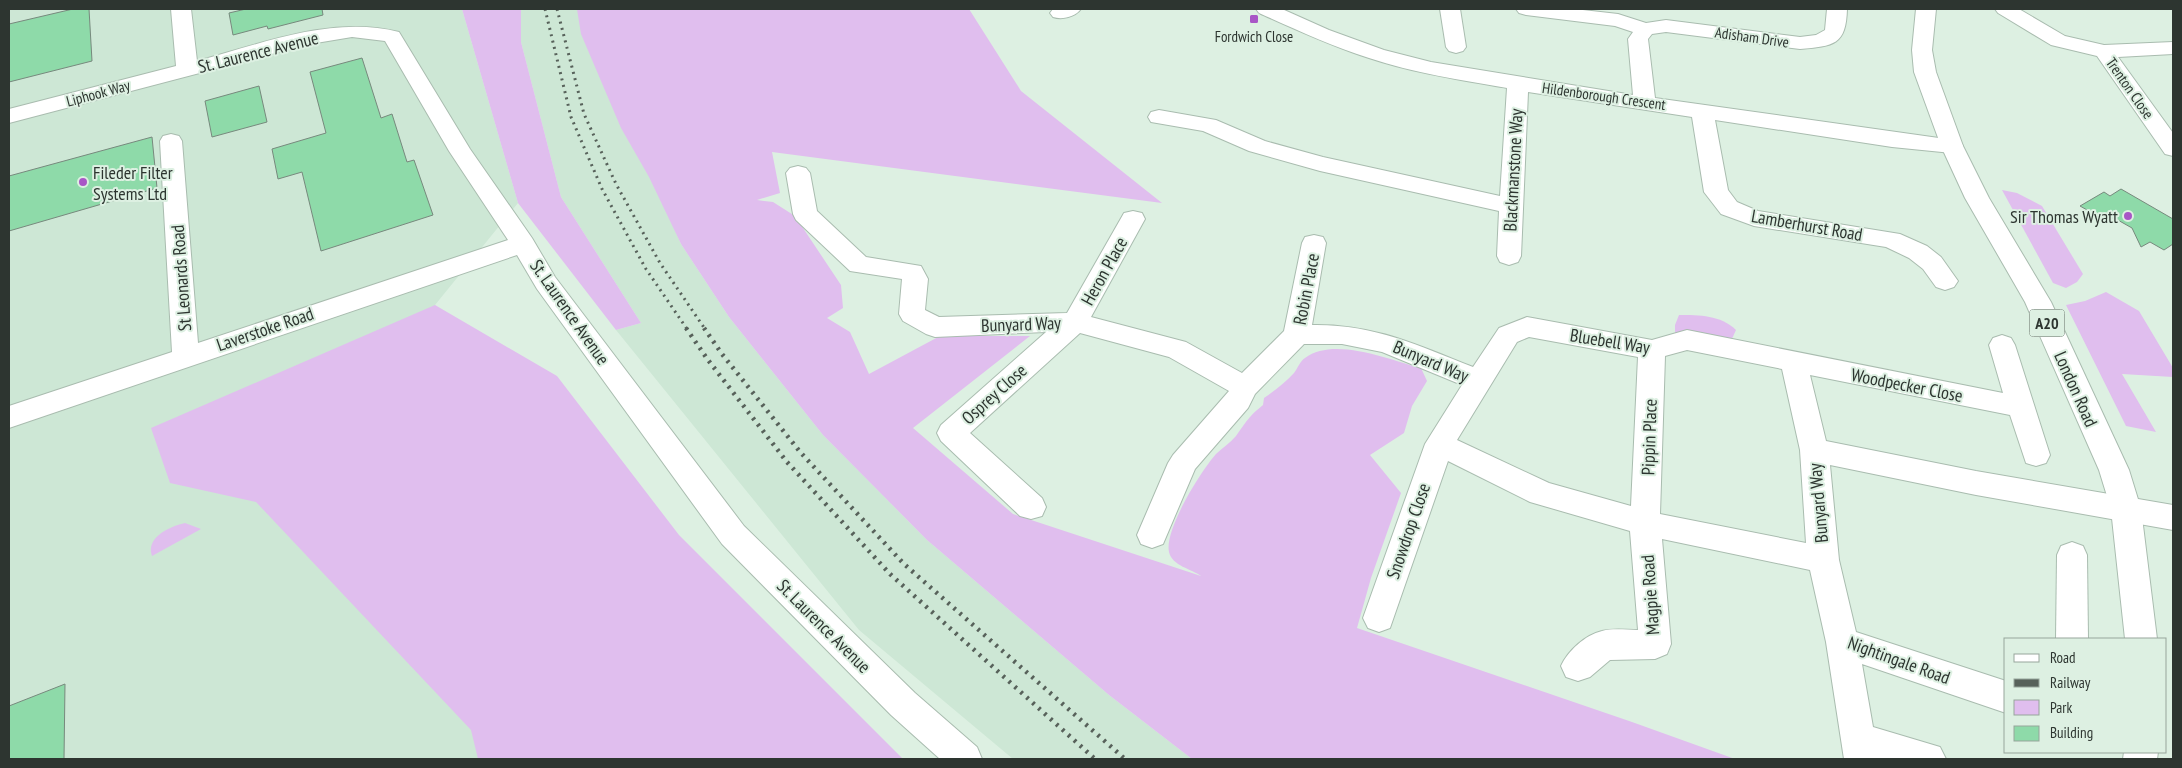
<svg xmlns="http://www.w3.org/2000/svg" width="2182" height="768" viewBox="0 0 2182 768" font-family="'PT Sans Narrow',sans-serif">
<rect width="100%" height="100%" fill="#ddf0e2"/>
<g fill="#cde7d5">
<path d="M9 9H462L518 203 435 305 733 759H9Z"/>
<path d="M521 9H578L681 244 729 317 823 435 927 540 1109 695 1192 759H1013L859 630 616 330 641 323 561 197 521 42Z"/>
</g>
<g fill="#e0beee">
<path d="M462 9H521V42L561 197 641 323 616 330 518 203Z"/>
<path d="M577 9H969L1021 91 1162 203 772 152 780 193 757 200 773 202 795 216 841 285 843 308 827 318 850 332 869 374 940 336H1030L913 428 1013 514 1201 576C1192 569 1172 566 1169 552 1164 530 1201 471 1216 454 1222 448 1230 443 1236 436 1247 421 1248 417 1263 405L1264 398C1275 390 1285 383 1294 373 1298 368 1300 361 1305 358 1334 336 1390 360 1421 368L1427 381 1412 406 1404 433 1370 455 1401 493 1371 578 1357 628 1632 722 1735 759H1192L1109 695 927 540 823 435 729 317 681 244 649 177 621 128 581 34Z"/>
<path d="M2002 190 2017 193 2042 206 2083 274 2077 282 2066 288 2053 283Z"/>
<path d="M2106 292 2139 311 2173 368V377L2122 374 2156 432 2126 426 2066 305 2085 301Z"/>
<path d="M435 305 557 376 679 535 903 759H478L471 730 256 502 170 483 151 428Z"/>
<path d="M1679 315C1700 315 1720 315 1736 330L1730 343 1680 338 1675 333V325Z"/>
<path d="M185 523 201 529 152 556C145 537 171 526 185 523Z"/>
</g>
<g fill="#8edaa9" stroke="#77897d">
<path d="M73 9H89L92 61 9 82V24Z"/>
<path d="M246 9H322L323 15 268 29 267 26 233 35 229 13Z"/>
<path d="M362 58 381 118 392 114 407 162 414 160 433 215 321 251 302 172 278 179 272 149 326 133 310 72Z"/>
<path d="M259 86 267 122 212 137 205 101Z"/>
<path d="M152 137 157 188 9 231V176Z"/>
<path d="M2121 189 2173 219V244L2164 250 2150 242 2141 247 2132 228 2116 219 2096 215 2080 206 2104 192 2110 196Z"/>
<path d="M65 684 64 759H9V706Z"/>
</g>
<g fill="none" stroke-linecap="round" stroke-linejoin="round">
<g stroke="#a9bcaf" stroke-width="2">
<g id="street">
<path d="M171 9H191L197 61C261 44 332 15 399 32L470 149 532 238 555 277 744 526 915 693 977 747 982 759H940L891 715 722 544 537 289 517 255 9 428V406L172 352 160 141 163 136 171 134 179 136 182 141 198 343 508 240 449 151 385 41 352 37 310 44 9 123V109L176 66Z"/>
<path d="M1053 9H1081C1075 17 1062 20 1053 17L1050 13Z"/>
<path d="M1256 9H1282L1329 30 1384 50 1431 62 1633 95 1628 39 1633 32 1615 26 1526 15 1519 13 1516 9H1574L1618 14 1646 23 1666 20 1800 37 1816 35 1825 30 1827 9H1847C1846 45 1834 46 1800 49L1666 32 1652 34 1648 39 1655 98 1960 141 1963 146 1960 151 1952 153 1892 147 1715 120 1728 190 1737 202 1758 211 1900 234 1927 246 1941 257 1958 281 1954 287 1945 290 1936 287 1923 269 1909 258 1886 247 1754 226 1721 214 1704 192 1692 117 1528 92 1521 256 1518 262 1509 265 1500 262 1497 256 1499 211 1320 171 1249 151 1203 131 1151 122 1148 117 1151 112 1159 110 1216 120 1265 141 1323 157 1500 196 1507 88C1461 80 1414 73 1369 58 1331 46 1295 29 1259 13Z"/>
<path d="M1440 9H1460L1466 47 1463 51 1456 53 1449 51 1446 47Z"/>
<path d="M1995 9H2019L2065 36 2104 45 2173 42V54L2118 57 2173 133V156L2165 154 2097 56 2051 45 1998 13Z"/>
<path d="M798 166 806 168 810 173 817 211 866 257 921 266 928 279 925 310 939 317 1067 313 1124 213 1133 211 1142 213 1145 219 1091 317 1186 342 1242 373 1284 331 1302 243 1305 237 1314 235 1323 237 1326 243 1312 325C1374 324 1417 345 1473 367L1499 328 1527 317 1652 340 1687 330 2003 393 1989 345 1993 338 2002 335 2011 338 2015 345 2050 455 2046 463 2036 466 2026 463 2010 415 1810 375 1826 441 1976 471 2173 505V530L1976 495 1830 465 1839 560 1856 632 2006 681V713L1862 664 1873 727 1940 747 1946 759H1844L1826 642 1810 570 1662 539 1671 644 1667 654 1655 659 1610 660 1590 677 1578 681 1566 677 1561 666C1568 651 1585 635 1602 631 1613 628 1626 630 1638 630L1630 531 1530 502 1448 461 1390 628 1379 632 1368 628 1363 618 1425 444 1462 385 1382 352 1342 344H1304L1255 394 1248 408 1195 469 1163 544 1152 548 1141 544 1137 535 1168 463 1173 455 1229 391 1169 357 1080 333 970 433 1042 498 1046 507 1042 516 1031 519 1020 516 941 441 937 433 941 425 1046 332 935 337 926 334 903 321 899 314 902 279 850 271 796 220 793 214 786 173 790 168ZM1529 337 1638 357 1631 506 1549 483 1457 440 1517 342ZM1687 350 1782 369 1800 450 1806 543 1660 514 1665 356Z"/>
<path d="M2072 542 2083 546 2087 555 2088 639H2056L2057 555 2061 546Z"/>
</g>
</g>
<g stroke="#a9bcaf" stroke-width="2">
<g id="primary">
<path d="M1916 9H1936L1932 50 1936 72 1963 146 1989 198 2051 302 2129 470 2141 509 2157 639H2125L2111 509 2099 470 2025 302 1965 198 1941 146 1914 72 1912 50Z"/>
<path d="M2124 752H2158L2157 759H2123Z"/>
</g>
</g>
<use href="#street" fill="#fff" fill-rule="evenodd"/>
<use href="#primary" fill="#fff" fill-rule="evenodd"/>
<g stroke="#57615a" stroke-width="3" stroke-dasharray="2 4.5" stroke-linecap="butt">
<path d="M545 9 571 117 602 189 646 269 687 329"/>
<path d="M557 9 584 114 616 184 660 263 705 329"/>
</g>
<g stroke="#57615a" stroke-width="4.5" stroke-dasharray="2.5 5.5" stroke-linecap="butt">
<path d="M686 328 708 360 787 462 890 574 1095 759"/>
<path d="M704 328 722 354 801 453 904 564 1125 759"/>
</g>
</g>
<g fill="#a856c6" stroke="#ddf0e2" stroke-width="2">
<rect x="1249" y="14" width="10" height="10" rx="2.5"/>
<circle cx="83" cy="182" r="5"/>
<circle cx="2128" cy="216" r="5"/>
</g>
<g text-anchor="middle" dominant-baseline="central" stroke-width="4" stroke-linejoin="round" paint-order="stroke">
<g font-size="15" fill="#2d3530" stroke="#ddf0e2">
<text x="1254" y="36">Fordwich Close</text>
</g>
<g font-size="15" fill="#2d3530" stroke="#ddf0e2">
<text transform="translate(1752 37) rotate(8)">Adisham Drive</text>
<text transform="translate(2130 88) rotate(55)">Trenton Close</text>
<text transform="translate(98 93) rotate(-15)">Liphook Way</text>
<text transform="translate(1604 96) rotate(8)">Hildenborough Crescent</text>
</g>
<rect fill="#ddf0e2" stroke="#626d65" stroke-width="1" x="2029.5" y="309.5" width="35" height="27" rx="4"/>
<g font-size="16" font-weight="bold" fill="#2d3530">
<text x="2047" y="323">A20</text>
</g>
<g font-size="18" fill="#2d3530" stroke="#ddf0e2">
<text transform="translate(258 52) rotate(-14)">St. Laurence Avenue</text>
<text transform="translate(1513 170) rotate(-87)">Blackmanstone Way</text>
<text transform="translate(1807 225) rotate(10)">Lamberhurst Road</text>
<text transform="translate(1104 271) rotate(-61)">Heron Place</text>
<text transform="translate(181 278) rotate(-94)">St Leonards Road</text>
<text transform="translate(1306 289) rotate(-79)">Robin Place</text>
<text transform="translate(570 312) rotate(55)">St. Laurence Avenue</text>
<text transform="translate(1021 324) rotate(-2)">Bunyard Way</text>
<text transform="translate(265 329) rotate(-19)">Laverstoke Road</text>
<text transform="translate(1610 341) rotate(9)">Bluebell Way</text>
<text transform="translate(1431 361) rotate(23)">Bunyard Way</text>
<text transform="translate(1907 385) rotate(11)">Woodpecker Close</text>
<text transform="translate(2076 389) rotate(66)">London Road</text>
<text transform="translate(994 394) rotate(-42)">Osprey Close</text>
<text transform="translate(1649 437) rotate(-88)">Pippin Place</text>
<text transform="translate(1818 503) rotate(-95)">Bunyard Way</text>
<text transform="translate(1408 531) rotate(-71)">Snowdrop Close</text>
<text transform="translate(1650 595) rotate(-94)">Magpie Road</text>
<text transform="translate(824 626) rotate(45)">St. Laurence Avenue</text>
<text transform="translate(1899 660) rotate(20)">Nightingale Road</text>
</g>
<g font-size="18" fill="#2d3530" stroke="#ddf0e2" text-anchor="start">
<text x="93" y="172">Fileder Filter<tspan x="93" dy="21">Systems Ltd</tspan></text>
<text x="2118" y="216" text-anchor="end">Sir Thomas Wyatt</text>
</g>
</g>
<rect width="2182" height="768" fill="none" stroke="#2d3530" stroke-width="20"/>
<rect x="2004" y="638" width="162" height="115" fill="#ddf0e2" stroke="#97a59b"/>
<rect x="2014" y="654" width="25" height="8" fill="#ffffff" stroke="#97a59b"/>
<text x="2050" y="663" font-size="15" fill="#2d3530">Road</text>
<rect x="2014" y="679" width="25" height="8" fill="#57615a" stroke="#97a59b"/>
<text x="2050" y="688" font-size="15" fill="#2d3530">Railway</text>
<rect x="2014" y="700" width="25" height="15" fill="#e0beee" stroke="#97a59b"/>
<text x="2050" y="713" font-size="15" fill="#2d3530">Park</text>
<rect x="2014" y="726" width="25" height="15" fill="#8edaa9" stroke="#97a59b"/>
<text x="2050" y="738" font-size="15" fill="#2d3530">Building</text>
</svg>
